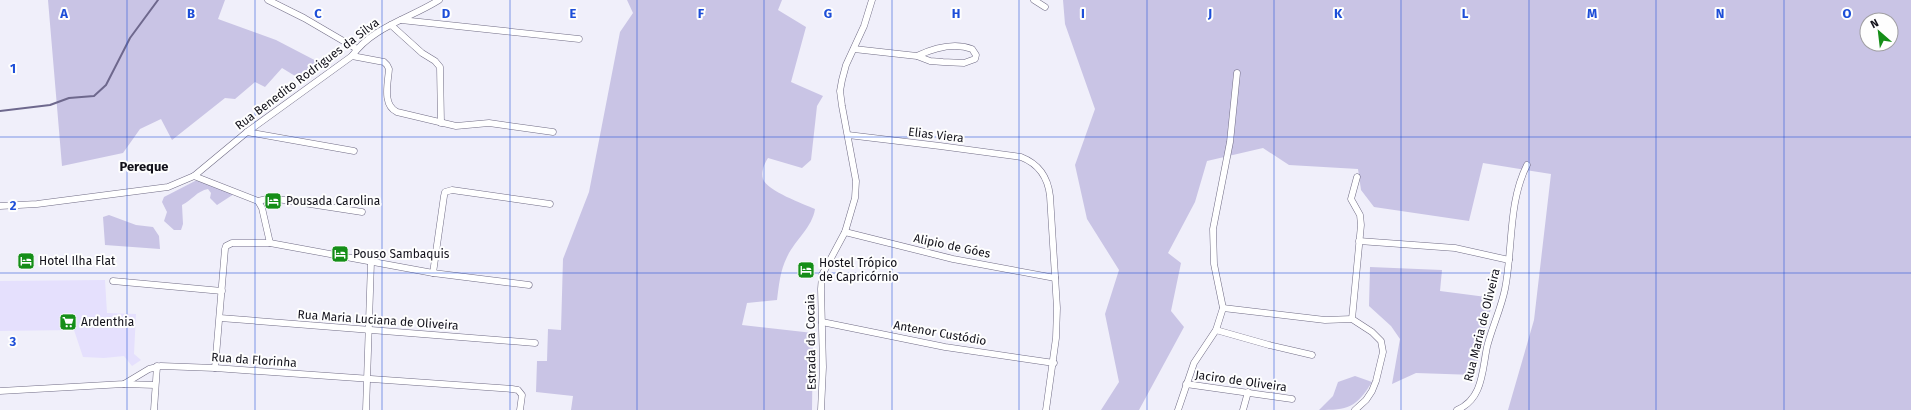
<svg xmlns="http://www.w3.org/2000/svg" width="1911" height="410" viewBox="0 0 1911 410" font-family="'Fira Sans',sans-serif">
<rect width="100%" height="100%" fill="#f0effa"/>
<path fill="#e5e0fd" d="M105 280 107 313 136 314 134 354 141 360 132 366 124 356 104 358 83 357 74 330 0 331V281Z"/>
<g fill="#c9c4e5" fill-rule="evenodd">
<path d="M48 0H225L218 19 276 40 326 66 305 82 282 68 265 87 255 82 235 99 225 98 172 140 161 119 140 129 123 153 62 166Z"/>
<path d="M627 0H782L778 10 806 27 791 82 823 96 817 106 811 160 802 168 768 158C764 164 761 172 763 179 767 191 804 204 815 209 812 228 795 240 787 257 780 271 779 285 777 300L747 303 742 325 813 333 812 410H571L573 396 536 392 537 361H547L548 329 561 330 563 259 589 192 620 32 633 13Z"/>
<path d="M1063 0H1911V410H1508L1534 320 1551 174 1483 163 1469 221 1374 207 1361 190 1358 169 1289 165 1263 148 1207 161 1195 202 1168 253 1181 263 1171 311 1184 327 1139 410H1101L1119 382 1105 314 1119 270 1087 219 1075 165 1095 109 1065 24ZM1867 20H1891V44H1867Z"/>
<path d="M195 181H203L234 194 217 205 210 198 211 193 208 189C197 191 192 200 182 205L183 224 181 230H174L164 221 167 212 162 202 164 197Z"/>
<path d="M109 215 136 225 153 227 159 236 160 249 105 245 103 217Z"/>
<path d="M1370 267 1442 270 1440 291 1494 298 1483 336 1475 375 1416 373 1392 384 1400 339 1391 326 1369 306Z"/>
<path d="M1355 376 1372 382C1356 408 1348 410 1319 410L1333 396 1338 382Z"/>
</g>
<g fill="none" stroke-linecap="round" stroke-linejoin="round">
<path stroke="#6e688d" stroke-width="2" d="M0 111 50 105 69 98 94 96 106 85 130 38 158 0"/>
<g stroke="#706c85" stroke-width="7">
<g id="minor">
<path d="M268 0 304 18 357 49"/>
<path d="M1034 0 1045 7"/>
<path d="M401 20 579 39"/>
<path d="M391 25 422 53 435 61 440 67 441 123"/>
<path d="M854 49 917 56 930 61 943 62 964 63 975 59 976 55 972 49C953 42 934 48 917 56"/>
<path d="M352 56 384 62 387 65 389 69C388 83 382 105 397 112L456 126 489 123 553 132"/>
<path d="M247 132 354 151"/>
<path d="M848 135 940 146 1021 157C1039 164 1048 178 1050 196L1057 308 1056 338 1046 410"/>
<path d="M194 176 258 201 262 208 270 243"/>
<path d="M258 201 271 198 362 212"/>
<path d="M0 206 37 204 168 187 194 176 247 132 352 56C372 27 411 18 439 0"/>
<path d="M845 232 953 259 1055 278"/>
<path d="M1359 241 1455 248 1509 260"/>
<path d="M433 273 444 196 445 192 452 190 550 204"/>
<path d="M113 281 222 291"/>
<path d="M1223 308 1325 320 1352 319 1372 332 1381 341 1383 352 1376 381 1372 391 1366 400 1355 410"/>
<path d="M220 318 535 343"/>
<path d="M1352 319 1361 225 1360 215 1351 199 1357 177"/>
<path d="M822 322 945 347 1054 363"/>
<path d="M1216 330 1269 345 1312 355"/>
<path d="M215 368 225 249 226 246 232 243H270L433 273 529 285"/>
<path d="M124 384 155 385"/>
<path d="M1186 384 1292 399"/>
<path d="M0 391 124 384 149 369 161 366 215 368 512 389 518 390 522 395 520 410"/>
<path d="M154 410 157 366"/>
<path d="M366 410 371 262"/>
<path d="M821 410 823 367 821 289 822 275 845 232 855 198 856 181 842 106 840 91 842 80 846 65 864 26 872 0"/>
<path d="M1178 410 1194 363 1216 330 1223 308 1214 264 1213 229 1230 142 1237 73"/>
<path d="M1243 410 1248 392"/>
<path d="M1457 410C1483 399 1482 371 1487 347 1492 327 1501 309 1505 289 1513 249 1508 202 1527 165"/>
</g>
</g>
<use href="#minor" stroke="#fff" stroke-width="6"/>
</g>
<path fill="none" stroke="#1d4ed8" stroke-width="1" stroke-opacity="0.55" d="M127 0V410M255 0V410M382 0V410M510 0V410M637 0V410M764 0V410M892 0V410M1019 0V410M1147 0V410M1274 0V410M1401 0V410M1529 0V410M1656 0V410M1784 0V410M0 137H1911M0 273H1911"/>
<defs>
<g id="hotel-square" transform="scale(0.9)"><rect x="-9" y="-9" width="18" height="18" rx="4" fill="#158e18" stroke="#fefefe"/><path d="M-6-4.5h1.5V1H6V5H4.5V3h-9V5H-6ZM-4 0a1.8 1.8 0 1 1 3.6 0ZM.5 0V-2.5h3Q6-2.5 6 0Z" fill="#fff"/></g>
<g id="supermarket-square" transform="scale(0.9)"><rect x="-9" y="-9" width="18" height="18" rx="4" fill="#158e18" stroke="#fefefe"/><path d="M-6-5.5h2.5l.6 2H6L4.5 2H-2.5L-4.4-4H-6ZM-1.5 3.2a1.3 1.3 0 1 0 .1 0ZM3 3.2a1.3 1.3 0 1 0 .1 0Z" fill="#fff"/></g>
</defs>
<g fill-rule="evenodd">
<use href="#hotel-square" x="273" y="201"/>
<use href="#hotel-square" x="340" y="254"/>
<use href="#hotel-square" x="26" y="261"/>
<use href="#hotel-square" x="806" y="270"/>
<use href="#supermarket-square" x="68" y="322"/>
</g>
<g text-anchor="middle" dominant-baseline="central" stroke-width="4" stroke-linejoin="round" paint-order="stroke">
<g font-size="12" fill="#12111a" stroke="#fefefe">
<text transform="translate(307 74) rotate(-37)">Rua Benedito Rodrigues da Silva</text>
<text transform="translate(936 135) rotate(7)">Elias Viera</text>
<text transform="translate(952 246) rotate(12)">Alipio de Góes</text>
<text transform="translate(378 320) rotate(4)">Rua Maria Luciana de Oliveira</text>
<text transform="translate(1482 325) rotate(-76)">Rua Maria de Oliveira</text>
<text transform="translate(940 333) rotate(10)">Antenor Custódio</text>
<text transform="translate(811 342) rotate(-91)">Estrada da Cocaia</text>
<text transform="translate(254 360) rotate(4)">Rua da Florinha</text>
<text transform="translate(1241 381) rotate(8)">Jaciro de Oliveira</text>
</g>
<g font-size="12" fill="#12111a" stroke="#fefefe" text-anchor="start">
<text x="286" y="201">Pousada Carolina</text>
<text x="353" y="254">Pouso Sambaquis</text>
<text x="39" y="261">Hotel Ilha Flat</text>
<text x="819" y="263">Hostel Trópico<tspan x="819" dy="14">de Capricórnio</tspan></text>
<text x="81" y="322">Ardenthia</text>
</g>
<g font-size="13" font-weight="bold" fill="#12111a" stroke="#fefefe">
<text x="144" y="166">Pereque</text>
</g>
</g>
<g font-size="13" text-anchor="middle" font-weight="bold" fill="#1d4ed8" stroke="#fefefe" stroke-width="4" stroke-linejoin="round" paint-order="stroke">
<text x="64" y="18">A</text>
<text x="191" y="18">B</text>
<text x="318" y="18">C</text>
<text x="446" y="18">D</text>
<text x="573" y="18">E</text>
<text x="701" y="18">F</text>
<text x="828" y="18">G</text>
<text x="956" y="18">H</text>
<text x="1083" y="18">I</text>
<text x="1210" y="18">J</text>
<text x="1338" y="18">K</text>
<text x="1465" y="18">L</text>
<text x="1592" y="18">M</text>
<text x="1720" y="18">N</text>
<text x="1847" y="18">O</text>
<text x="13" y="73">1</text>
<text x="13" y="210">2</text>
<text x="13" y="346">3</text>
</g>
<g transform="translate(1879 32) rotate(332)"><circle r="19" fill="#fefefe" stroke="#a09fa3"/>
<path d="M0-3L7 15L0 10L-7 15Z" fill="#158e18"/>
<text y="-6" font-size="11" font-weight="bold" text-anchor="middle" fill="#12111a">N</text>
</g>
</svg>
